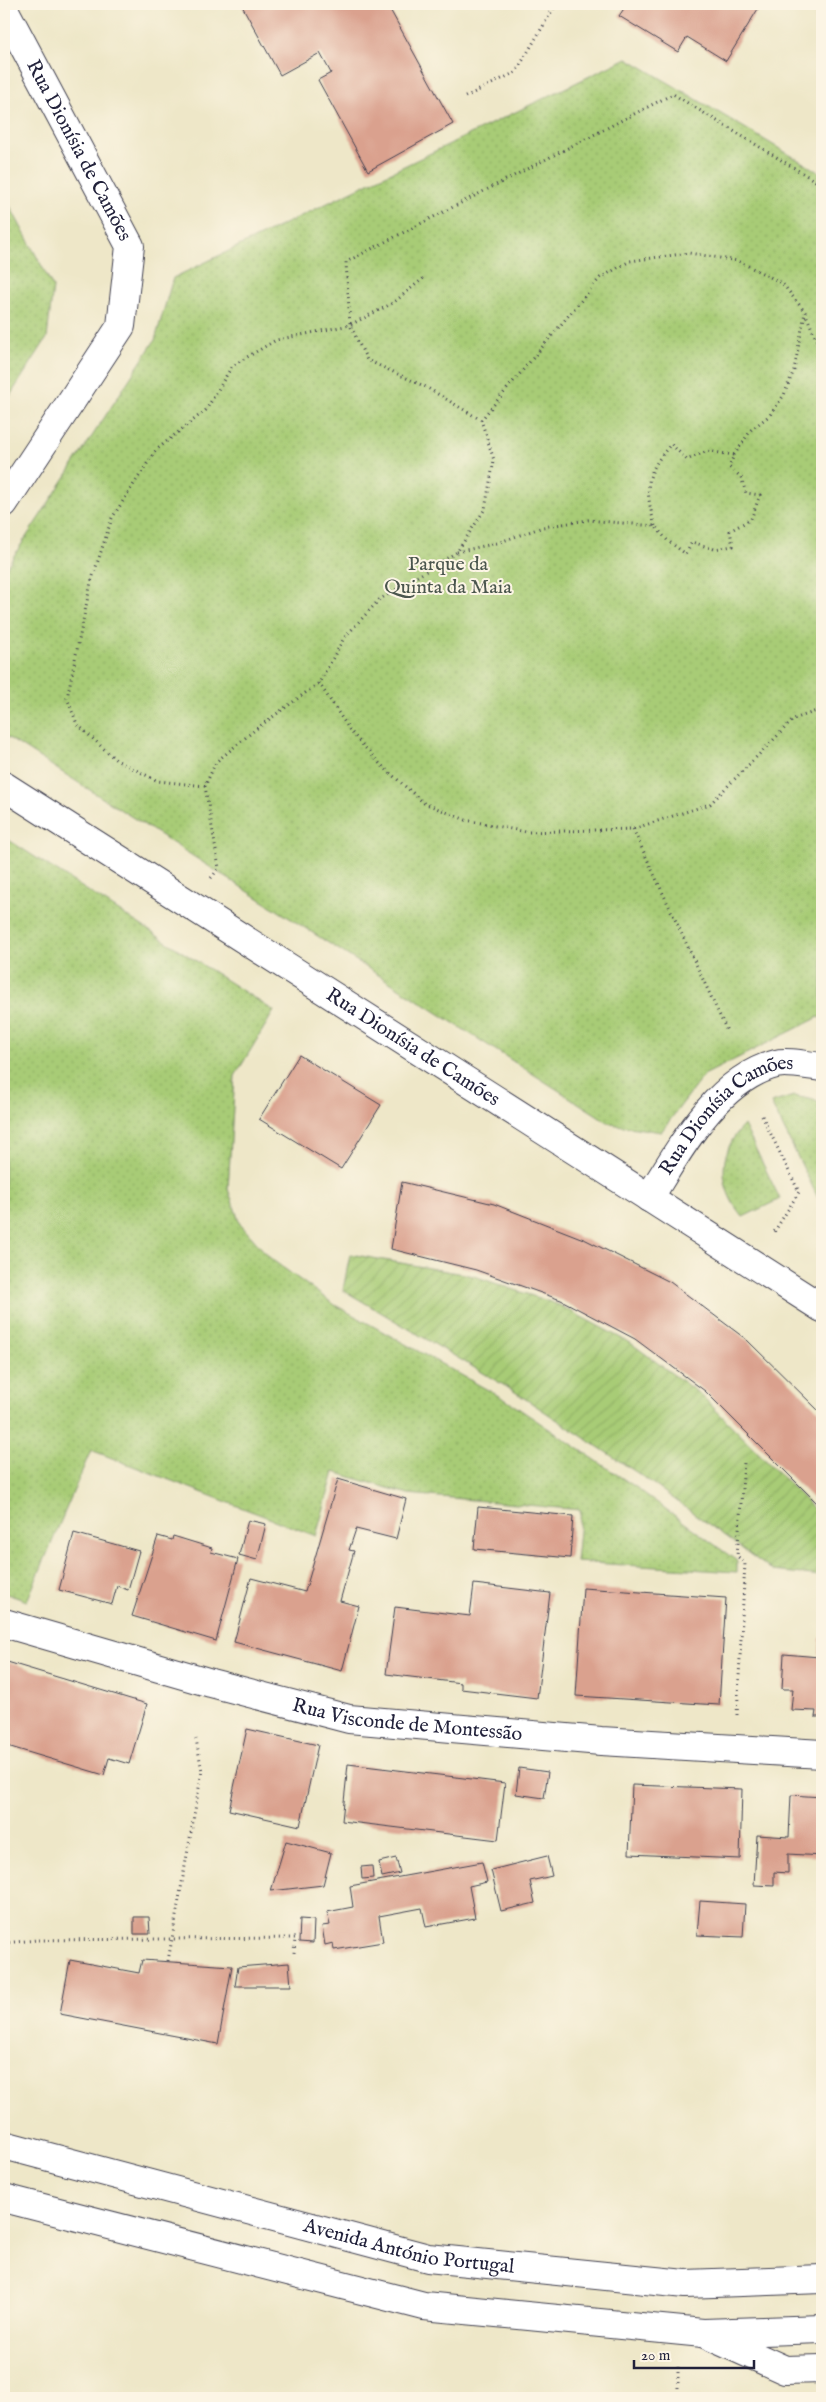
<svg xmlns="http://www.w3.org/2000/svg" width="826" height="2402" viewBox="0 0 826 2402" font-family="'IM FELL English',serif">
<defs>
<pattern id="grass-dots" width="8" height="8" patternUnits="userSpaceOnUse" patternTransform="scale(1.25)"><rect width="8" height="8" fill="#a8cc76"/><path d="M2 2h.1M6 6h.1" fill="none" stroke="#90af67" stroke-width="1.8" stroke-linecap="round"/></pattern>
<pattern id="garden-furrows" width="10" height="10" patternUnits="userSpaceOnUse" patternTransform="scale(1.25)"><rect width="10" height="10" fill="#a8cc76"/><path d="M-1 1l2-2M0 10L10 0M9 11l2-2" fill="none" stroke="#90af67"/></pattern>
</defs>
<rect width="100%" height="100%" fill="#fcf5e5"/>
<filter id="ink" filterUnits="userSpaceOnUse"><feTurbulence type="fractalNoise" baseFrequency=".02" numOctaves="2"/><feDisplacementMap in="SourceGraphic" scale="10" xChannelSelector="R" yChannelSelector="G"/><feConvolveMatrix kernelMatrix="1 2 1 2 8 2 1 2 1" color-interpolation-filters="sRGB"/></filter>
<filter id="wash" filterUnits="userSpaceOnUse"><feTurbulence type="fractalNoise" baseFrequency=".0096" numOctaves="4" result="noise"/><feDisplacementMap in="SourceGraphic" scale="20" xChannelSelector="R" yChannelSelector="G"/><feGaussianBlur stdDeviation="1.12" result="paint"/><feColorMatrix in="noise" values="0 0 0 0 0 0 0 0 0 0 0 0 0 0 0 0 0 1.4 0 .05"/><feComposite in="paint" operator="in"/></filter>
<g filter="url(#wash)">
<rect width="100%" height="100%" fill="#eee7c8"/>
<g fill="url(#grass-dots)" stroke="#657758">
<path d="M627 58 822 174V1019L819 1017 704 1075 661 1132 611 1124 4 735V571L155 340 173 278Z"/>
<path d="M4 195 53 287 47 338 4 405Z"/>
<path d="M4 837 274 1011 235 1076 228 1189 240 1224 271 1259 335 1305 506 1400 637 1488 737 1561V1572L576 1562 581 1510 408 1494 334 1472 316 1536 91 1450 27 1601 4 1593Z"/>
<path d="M794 1096 814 1100 822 1105V1206L771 1103Z"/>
<path d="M744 1125 780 1199 743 1217C718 1189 717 1152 744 1125Z"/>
</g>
<path fill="url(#garden-furrows)" stroke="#657758" d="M350 1254 474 1276 559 1305 632 1344 701 1395 822 1517V1576L773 1571 645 1478 512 1390 343 1290Z"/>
<g id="blocks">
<g fill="#daa18e">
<path d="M241 4H387L453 124 368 171 318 80 331 73 320 53 280 75Z"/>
<path d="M627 4H761L726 61 687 37 678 52 619 16Z"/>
<path d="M299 1055 381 1105 341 1169 259 1119Z"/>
<path d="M402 1182 494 1204 586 1240 670 1282 747 1340 822 1414V1508L705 1391 635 1339 561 1300 476 1270 391 1249Z"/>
<path d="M338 1479 406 1499 396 1539 356 1529 349 1550 354 1551 340 1601 359 1606 342 1671 234 1642 251 1578 305 1592Z"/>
<path d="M478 1507 573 1516 570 1558 474 1549Z"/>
<path d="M248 1520 266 1524 257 1560 239 1555Z"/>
<path d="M74 1533 139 1551 128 1590 117 1586 112 1604 59 1590Z"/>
<path d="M158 1536 172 1540 173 1536 212 1548 211 1552 238 1559 216 1641 132 1616Z"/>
<path d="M474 1584 550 1593 537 1698 461 1689V1683L386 1674 395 1607 470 1616Z"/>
<path d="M583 1588 726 1598 719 1705 576 1696Z"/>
<path d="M820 1637H822V1717H815L816 1711 791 1710 793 1689H782L784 1654 819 1657Z"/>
<path d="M4 1661 147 1704 129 1764 109 1758 104 1775 4 1745Z"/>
<path d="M247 1729 318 1745 300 1826 229 1810Z"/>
<path d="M348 1764 505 1783 498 1840 342 1821Z"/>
<path d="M519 1768 548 1772 544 1798 516 1794Z"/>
<path d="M632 1785 742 1789 740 1859 629 1854Z"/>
<path d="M791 1795 822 1797V1856L788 1854V1873L774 1872V1886L754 1885 757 1835 789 1837Z"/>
<path d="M286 1841 331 1853 323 1885 271 1891Z"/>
<path d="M547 1856 552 1876 530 1881 535 1903 501 1911 491 1870Z"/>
<path d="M396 1858 400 1873 382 1877 379 1862Z"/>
<path d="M482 1862 487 1882 469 1886 475 1918 426 1927 422 1908 379 1916 383 1942 334 1950 333 1943 325 1945 322 1926 330 1925 327 1912 353 1907 350 1886Z"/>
<path d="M372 1866 373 1878 362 1879 361 1867Z"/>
<path d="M700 1901 745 1904 743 1937 697 1935Z"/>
<path d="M134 1917H149L150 1934H134Z"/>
<path d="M300 1919 314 1920 313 1943 299 1942Z"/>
<path d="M70 1960 139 1973 142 1960 232 1966 218 2044 60 2014Z"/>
<path d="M289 1963 291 1986H235L238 1967Z"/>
</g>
</g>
</g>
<g filter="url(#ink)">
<use href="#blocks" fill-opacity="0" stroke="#414050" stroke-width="1"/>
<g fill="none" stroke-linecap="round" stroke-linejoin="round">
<g stroke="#414050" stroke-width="30">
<g id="minor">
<path id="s1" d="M4 9 130 246 121 326 4 503"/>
<path id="s2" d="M4 786 822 1308"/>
<path id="s3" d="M649 1198C679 1150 717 1079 776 1064 787 1061 810 1066 822 1067"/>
<path id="s4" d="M4 1623 211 1683 349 1719 601 1741 822 1754"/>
<path d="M703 2333 785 2370 822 2369"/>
</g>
</g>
<g stroke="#414050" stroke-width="30">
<g id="major">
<path id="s5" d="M4 2145 428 2258 685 2284 822 2279"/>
<path d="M4 2198 424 2306 703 2333 822 2329"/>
</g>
</g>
<g stroke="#414050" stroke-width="3" stroke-dasharray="1 4" stroke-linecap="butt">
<path d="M465 97 516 72 556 4"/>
<path d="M481 420 600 278 630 261 689 253 738 261 782 283 805 312 822 353"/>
<path d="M734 455 751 430 770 415 784 395 794 370 805 313"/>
<path d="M457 552 497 543 543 527 588 520 655 526 668 541 686 554 692 542 714 549 733 546 730 531 751 519 760 495 746 493 741 477 729 467 734 455 707 451 687 460 671 444C645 474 644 487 655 526"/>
<path d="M319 683 351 732 381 765 424 803 466 820 526 832 633 829 710 804 794 719 822 709"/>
<path d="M205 786 158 781 116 760 77 724 67 698 91 582 112 518 156 450 206 410 232 366 276 340 350 325 393 303 425 277"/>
<path d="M633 829 727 1031"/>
<path d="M211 878 219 868 205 786 216 762 256 729 319 683 344 638 379 600 457 552 485 509 494 460 481 420 426 387 367 360 350 325 346 262 673 94 822 185"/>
<path d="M762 1116 799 1192 773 1234"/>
<path d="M737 1715 745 1563 737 1556 744 1463"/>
<path d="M4 1943 37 1940 295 1938 294 1953"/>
<path d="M168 1961 202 1771 196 1739"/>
<path d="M678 2398V2366"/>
</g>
<use href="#minor" stroke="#fff" stroke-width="28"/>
<use href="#major" stroke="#fff" stroke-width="28"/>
</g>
</g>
<g text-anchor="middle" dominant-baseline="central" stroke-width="4" stroke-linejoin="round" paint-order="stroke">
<g font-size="20" fill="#22223b" stroke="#fcf5e5">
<text stroke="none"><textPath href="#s1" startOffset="160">Rua Dionísia de Camões</textPath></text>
<text stroke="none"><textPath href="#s2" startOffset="485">Rua Dionísia de Camões</textPath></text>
<text stroke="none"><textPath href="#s3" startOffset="118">Rua Dionísia Camões</textPath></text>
<text stroke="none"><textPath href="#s4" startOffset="416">Rua Visconde de Montessão</textPath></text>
<text stroke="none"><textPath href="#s5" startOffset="418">Avenida António Portugal</textPath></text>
</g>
<g font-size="20" fill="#4a554d" stroke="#fcf5e5">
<text x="448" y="564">Parque da<tspan x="448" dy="23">Quinta da Maia</tspan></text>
</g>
</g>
<rect width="826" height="2402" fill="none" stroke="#fcf5e5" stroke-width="20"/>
<path d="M634 2360v8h120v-8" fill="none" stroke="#22223b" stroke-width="2.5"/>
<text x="641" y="2360" font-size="15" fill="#22223b" stroke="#fcf5e5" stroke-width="4" paint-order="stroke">20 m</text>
</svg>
